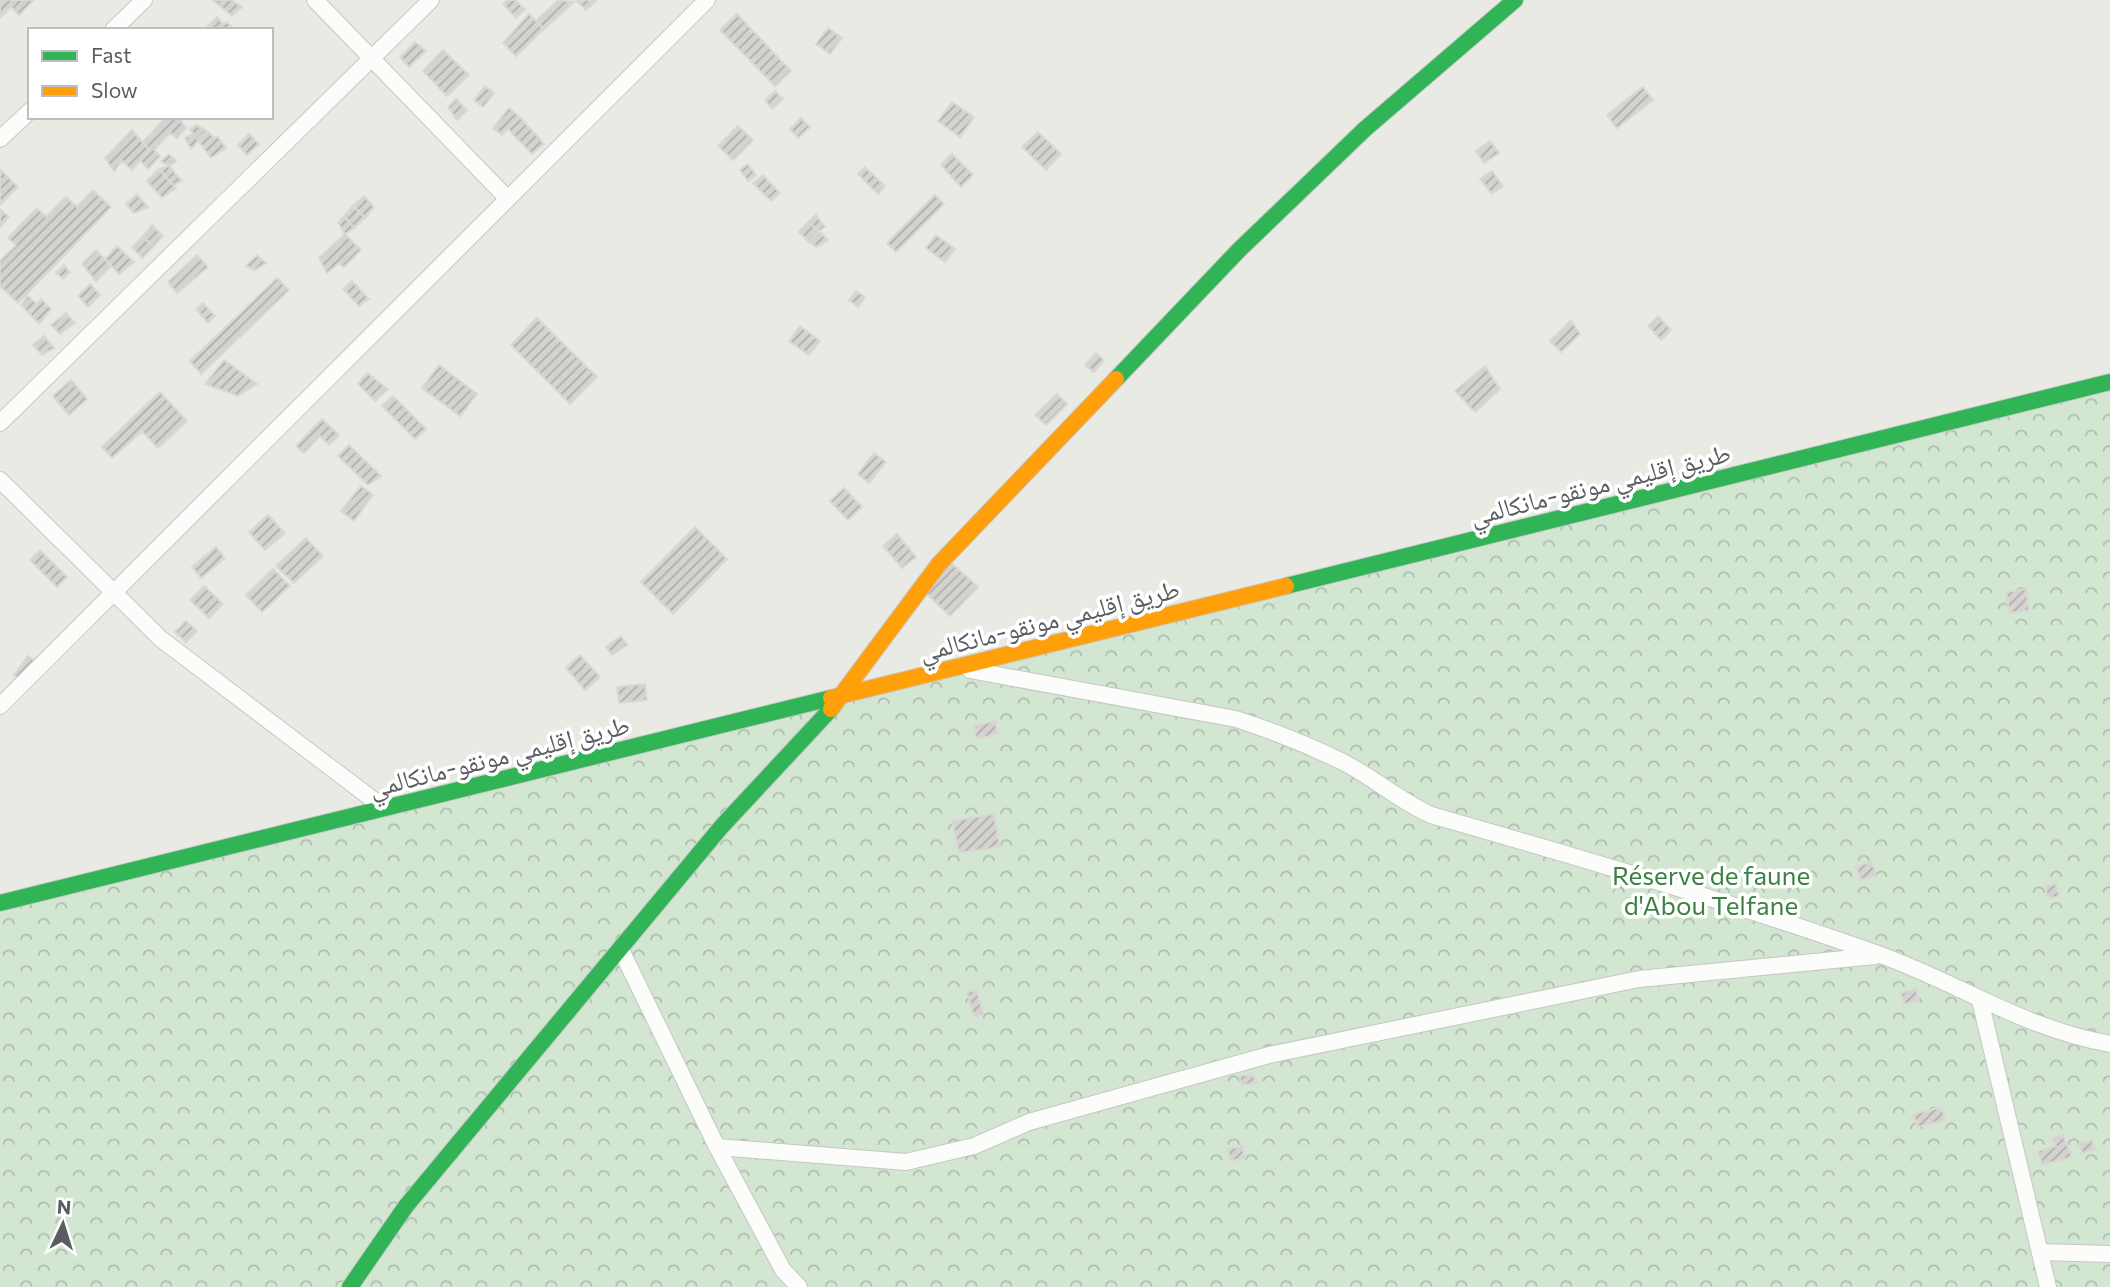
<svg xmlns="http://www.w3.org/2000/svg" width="2110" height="1287" viewBox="0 0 2110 1287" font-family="Commissioner,'Noto Naskh Arabic',sans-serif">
<defs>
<pattern id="park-crowns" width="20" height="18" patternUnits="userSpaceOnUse" patternTransform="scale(1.75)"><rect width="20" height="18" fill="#d3e6d2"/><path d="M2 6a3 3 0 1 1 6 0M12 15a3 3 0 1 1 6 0" fill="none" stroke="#aebeae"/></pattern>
<pattern id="building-hatch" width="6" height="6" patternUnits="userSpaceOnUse" patternTransform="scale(1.75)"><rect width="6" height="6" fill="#d4d3d0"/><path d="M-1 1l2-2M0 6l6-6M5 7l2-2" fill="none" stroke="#afaeac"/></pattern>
</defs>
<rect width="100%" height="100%" fill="#eaeae5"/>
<path fill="url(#park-crowns)" d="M2110 382V1287H0V903Z"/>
<g fill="url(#building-hatch)" stroke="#dad8d4" stroke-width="2">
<path d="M0 0H34L19 15 11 7 0 18Z"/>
<path d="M213 0H231L242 7 232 16Z"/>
<path d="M508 0H515L525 9 516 18 503 4Z"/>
<path d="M558 0 574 2 544 29 536 21Z"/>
<path d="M576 0H596V1L586 10Z"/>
<path d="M529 14 544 29 516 56 503 43Z"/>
<path d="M737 14 791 71 775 86 720 30Z"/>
<path d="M217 17 223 24 227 22 234 30H204Z"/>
<path d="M828 28 842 38 830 54 816 44Z"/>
<path d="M415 42 426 51 409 67 400 57Z"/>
<path d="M443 50 469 75 447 96 423 71Z"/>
<path d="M485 86 494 93 483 107 474 100Z"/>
<path d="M1643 87 1653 100 1617 128 1607 115Z"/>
<path d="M775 91 783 99 772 109 765 100Z"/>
<path d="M456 99 467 110 457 120 448 107Z"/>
<path d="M952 102 974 117 960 137 938 121Z"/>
<path d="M509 108 520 117 502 135 493 128Z"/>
<path d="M166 117H185L181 122 186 128 177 138 170 133 154 150 160 156 148 169 140 160 149 150 143 142Z"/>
<path d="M520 117 544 144 532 154 508 129Z"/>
<path d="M801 118 810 127 798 138 790 129Z"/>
<path d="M196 125 207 131 191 149 185 138 193 134 190 129Z"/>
<path d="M738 126 753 140 733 160 718 146Z"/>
<path d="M132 130 149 150 132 170 122 161 114 171 105 158Z"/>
<path d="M207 131 215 138 218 137 226 148 211 158 197 139Z"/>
<path d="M1038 132 1061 154 1046 170 1022 147Z"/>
<path d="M249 134 259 144 247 155 238 145Z"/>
<path d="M1490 141 1499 153 1484 163 1476 151Z"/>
<path d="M169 154 176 161 169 166 161 161Z"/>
<path d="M952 154 973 175 961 187 941 165Z"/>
<path d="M748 164 756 175 748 181 740 170Z"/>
<path d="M169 166 182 181 173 185 159 169Z"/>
<path d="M865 167 885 186 878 194 858 174Z"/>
<path d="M0 169 18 187 1 204 0 203Z"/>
<path d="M159 169 176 188 162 198 147 181Z"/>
<path d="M1492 171 1503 186 1492 194 1480 179Z"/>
<path d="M763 175 780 193 771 201 753 183Z"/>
<path d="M93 190 111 207 18 303 0 286V261L16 245 8 238 37 208 46 217 66 197 77 207Z"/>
<path d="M137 194 148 207 134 213 126 204Z"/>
<path d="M935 195 944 204 896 252 887 243Z"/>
<path d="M364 196 374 207 365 218 353 206Z"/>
<path d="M353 206 365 218 354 228 344 216Z"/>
<path d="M0 209 9 217 0 227Z"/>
<path d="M816 215 825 227 819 231 808 222Z"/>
<path d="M344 216 354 228 345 234 338 223Z"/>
<path d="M808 222 819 231 809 242 799 232Z"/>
<path d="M152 225 163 236 153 247 143 236Z"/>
<path d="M819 231 828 240 817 247 809 242Z"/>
<path d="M345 234 361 250 344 267 339 263 327 273 319 258Z"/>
<path d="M936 235 955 249 945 262 926 248Z"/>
<path d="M143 236 153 247 142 258 132 247Z"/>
<path d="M117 246 134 262 119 274 105 259Z"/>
<path d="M96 250 111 266 96 281 82 264Z"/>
<path d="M197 255 208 267 177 293 168 282Z"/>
<path d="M257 255 266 263 255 270 246 266Z"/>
<path d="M64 265 70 272 63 279 56 273Z"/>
<path d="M277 278 289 290 201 374 190 361Z"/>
<path d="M352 281 369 299 359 306 343 289Z"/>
<path d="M90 284 100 295 88 307 78 296Z"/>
<path d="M856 291 865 297 858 307 849 300Z"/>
<path d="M28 296 37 304 29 313 21 305Z"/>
<path d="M41 299 51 309 39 324 29 313Z"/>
<path d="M203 303 215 316 208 323 196 309Z"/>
<path d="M66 313 75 323 60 334 51 325Z"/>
<path d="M1658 316 1671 330 1661 340 1648 326Z"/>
<path d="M537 318 597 377 570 404 511 345Z"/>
<path d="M1571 320 1580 334 1561 352 1550 341Z"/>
<path d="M800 326 820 341 809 355 789 341Z"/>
<path d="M44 336 54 348 42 355 33 345Z"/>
<path d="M1096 353 1104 360 1094 372 1085 365Z"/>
<path d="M224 360 257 384 238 396 205 384Z"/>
<path d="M439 365 477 394 460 416 422 388Z"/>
<path d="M1485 366 1500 389 1475 412 1455 391Z"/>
<path d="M367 373 388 389 375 401 358 384Z"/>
<path d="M71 380 87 399 69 415 53 396Z"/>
<path d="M160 392 187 421 158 448 142 431 112 458 102 447Z"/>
<path d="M1057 394 1067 404 1046 425 1035 415Z"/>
<path d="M393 396 426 429 415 439 382 406Z"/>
<path d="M322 419 339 435 329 445 320 436 304 453 296 446Z"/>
<path d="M349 445 381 476 368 485 338 456Z"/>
<path d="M874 453 886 462 869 483 858 474Z"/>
<path d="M361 486 373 495 354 521 341 511Z"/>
<path d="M844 488 862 507 848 520 830 501Z"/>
<path d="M268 515 285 533 265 550 249 532Z"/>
<path d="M695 527 727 559 673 614 641 582Z"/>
<path d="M897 534 916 557 902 568 883 546Z"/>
<path d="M306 538 323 556 294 583 276 566Z"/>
<path d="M216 547 225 558 201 578 192 567Z"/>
<path d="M40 550 67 577 57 587 30 560Z"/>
<path d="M949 561 978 587 950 616 922 589Z"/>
<path d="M273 569 290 586 262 612 246 595Z"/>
<path d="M204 586 223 604 209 618 190 600Z"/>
<path d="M2026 589 2029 610 2009 613 2006 592Z"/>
<path d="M186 621 197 631 186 642 175 632Z"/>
<path d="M621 636 627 645 612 655 606 647Z"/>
<path d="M580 655 600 677 585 690 566 668Z"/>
<path d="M28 656 35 661 21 680 14 675Z"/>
<path d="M645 684 647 700 619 703 617 687Z"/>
<path d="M995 721 998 734 976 739 974 726Z"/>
<path d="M994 814 1000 847 959 853 952 821Z"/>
<path d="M1872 862 1876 876 1860 880 1856 866Z"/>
<path d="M2056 884 2059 896 2048 899 2045 886Z"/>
<path d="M1916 989 1919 1001 1904 1004 1901 993Z"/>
<path d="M977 990 983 1014 974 1017 967 992Z"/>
<path d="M1253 1074 1257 1083 1242 1085 1239 1076Z"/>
<path d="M1942 1107 1945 1120 1917 1127 1913 1114Z"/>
<path d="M2063 1135 2072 1157 2042 1165 2038 1151 2056 1146 2052 1138Z"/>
<path d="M2092 1140 2095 1150 2082 1153 2080 1143Z"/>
<path d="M1242 1146 1245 1158 1230 1161 1228 1149Z"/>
</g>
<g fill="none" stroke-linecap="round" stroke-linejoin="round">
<g stroke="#c6c6c6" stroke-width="18">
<g id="street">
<path d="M315 0 506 197"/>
<path d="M113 30 144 0"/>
<path d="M0 139 30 111"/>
<path d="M0 423 431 0"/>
<path d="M0 480 161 639 384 808"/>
<path d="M970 670 1236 719C1273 731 1308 745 1343 762 1374 778 1400 801 1431 815 1581 858 1731 902 1878 954 1959 983 2022 1028 2110 1044"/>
<path d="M0 706 707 0"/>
<path d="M621 950 717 1147 783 1270 799 1287"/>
<path d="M1980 1000 2048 1287"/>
<path d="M717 1147 906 1162 974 1146 1029 1122 1269 1055 1639 979 1875 956"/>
<path d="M2040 1252 2110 1254"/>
</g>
</g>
<g stroke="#c7c7c7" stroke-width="18">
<g id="fast">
<path d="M1116 379 1239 250 1365 129 1515 0"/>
<path d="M1286 586 2110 382"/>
<path d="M0 903 831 698"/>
<path d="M350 1287 406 1206 722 826 831 709"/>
</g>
</g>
<g stroke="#c7c7c7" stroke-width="18">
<g id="slow">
<path d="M831 698 1286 586"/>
<path d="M831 709 939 564 1116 379"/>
</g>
</g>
<use href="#street" stroke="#fcfcfb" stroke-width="16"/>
<use href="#fast" stroke="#30b455" stroke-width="16"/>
<use href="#slow" stroke="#ff9f0a" stroke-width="16"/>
</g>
<g text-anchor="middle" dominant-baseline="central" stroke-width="7" stroke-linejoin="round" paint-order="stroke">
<g font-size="26" fill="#5b5d62" stroke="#fff">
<text transform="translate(1600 483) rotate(-14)">طريق إقليمي مونقو-مانكالمي</text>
<text transform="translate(1049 619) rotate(-14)">طريق إقليمي مونقو-مانكالمي</text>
<text transform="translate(499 755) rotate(-14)">طريق إقليمي مونقو-مانكالمي</text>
</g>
<g font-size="26" fill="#3b8144" stroke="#fff">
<text x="1711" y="874">Réserve de faune<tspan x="1711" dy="30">d'Abou Telfane</tspan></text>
</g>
</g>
<rect x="28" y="28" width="245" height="91" fill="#ffffff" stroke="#bdbec0" stroke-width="2"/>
<rect x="42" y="51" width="35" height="10" fill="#30b455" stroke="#bdbec0" stroke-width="2"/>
<text x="91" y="63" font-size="21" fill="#5b5d62">Fast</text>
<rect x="42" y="86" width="35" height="10" fill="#ff9f0a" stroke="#bdbec0" stroke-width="2"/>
<text x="91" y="98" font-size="21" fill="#5b5d62">Slow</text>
<g transform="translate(63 1224) rotate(4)" stroke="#ffffff" stroke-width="5" paint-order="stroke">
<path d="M0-5L12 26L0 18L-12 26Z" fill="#5b5d62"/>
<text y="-10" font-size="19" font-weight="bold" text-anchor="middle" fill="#5b5d62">N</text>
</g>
</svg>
